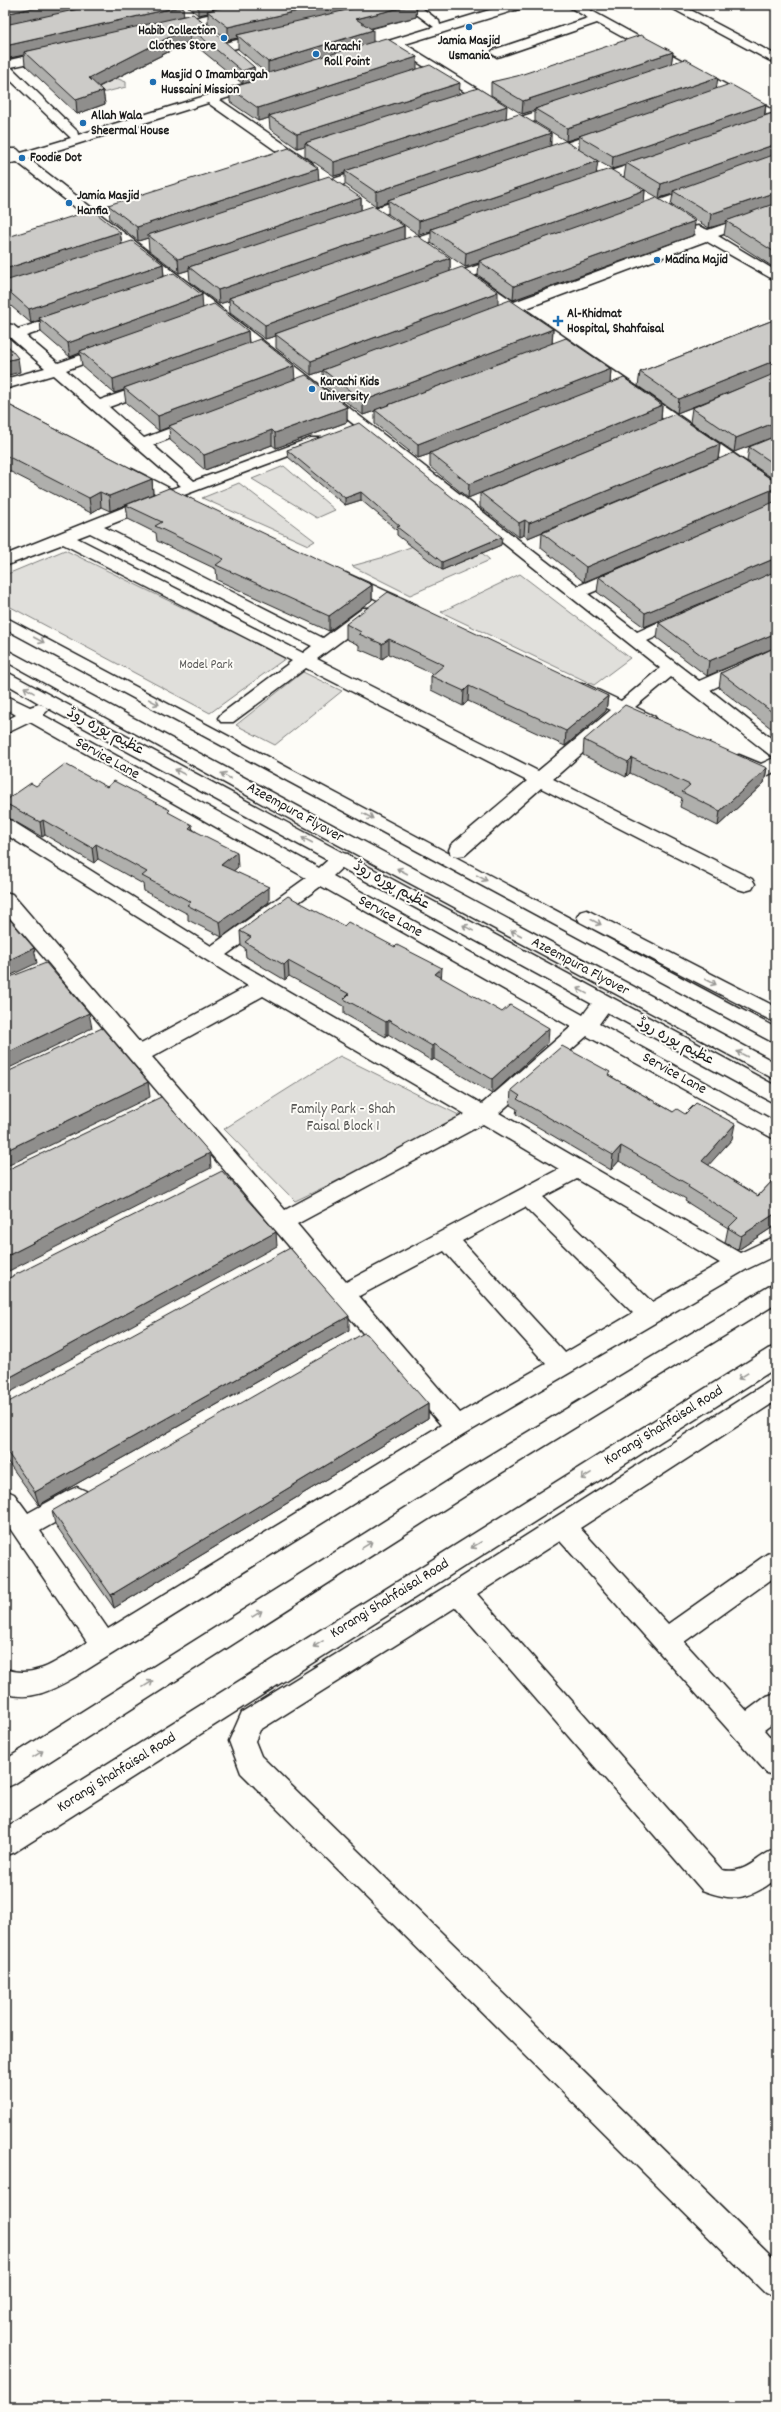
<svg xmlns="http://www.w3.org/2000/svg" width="781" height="2412" viewBox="0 0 781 2412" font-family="Dekko,'Playpen Sans Arabic',sans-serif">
<rect width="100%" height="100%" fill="#fdfcf7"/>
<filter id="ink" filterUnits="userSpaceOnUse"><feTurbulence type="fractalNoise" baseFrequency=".025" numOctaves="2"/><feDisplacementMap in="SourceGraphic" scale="8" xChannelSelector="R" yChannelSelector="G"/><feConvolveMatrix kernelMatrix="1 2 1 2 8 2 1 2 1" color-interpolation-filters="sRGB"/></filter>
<g filter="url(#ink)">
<g fill="#e0dfdb" stroke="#7e7e7c">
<path d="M79 63 126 82V87L94 95Z"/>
<path d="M284 466 335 510 317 518 252 479Z"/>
<path d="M239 483 315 541 308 545 202 498Z"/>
<path d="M421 543 482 553 490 560 410 595 352 566 381 558Z"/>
<path d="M65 550 286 658 210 713 5 604V575Z"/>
<path d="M520 574 630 658 594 685 441 612Z"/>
<path d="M303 672 342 691 275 745 236 725Z"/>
<path d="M340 1056 467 1119 295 1201 224 1129Z"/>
</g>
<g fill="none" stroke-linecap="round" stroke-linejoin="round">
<g stroke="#1c1c1c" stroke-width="3">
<g id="minor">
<path d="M252 5H274L272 8 171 31 165 27 167 24Z"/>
<path d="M404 5H418L439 21 440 25 506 5H524L522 8 405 44 500 103 502 106 500 109H492L393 47 366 56 362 55 360 52 362 49 434 27Z"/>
<path d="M566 5H581L776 112V121L597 23 501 56 497 57 491 53 493 50 588 18Z"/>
<path d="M666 5H681L776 55V64Z"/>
<path d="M267 33 273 37 271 40 224 51 218 47 220 44Z"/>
<path d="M54 50 58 51 60 54 58 57 11 67 77 131 78 135 254 81H262L264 84 262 87 220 100 312 163 314 166 312 169H302L208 103 29 159 578 586 619 568H631L633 572 631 576 588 594 637 632 679 613H691L694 617 691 621 647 641 699 681 776 647V659L710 690 776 742V757L770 755 671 677 635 707 654 716 657 720 654 724H642L625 716 553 779 752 879 755 884 752 889 745 891 738 889 541 788 465 855 458 856 451 855 449 850 451 845 527 781 306 668 233 722H221L218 718 221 714 292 661 63 544 5 566V555L157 494 120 475 118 472 120 469H132L171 489 181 486 53 375 5 389V379L45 368 5 333V324L13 325 18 329 68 313 73 314 75 317 73 320 26 336 58 363 104 347H114L116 350 114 353 66 370 100 400 149 383H159L162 386 159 389 109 407 144 438 192 420H202L205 423 202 426 153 445 194 481 311 438H321L324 441 321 444 184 495 196 504 194 507H182L170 501 104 527 323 638 363 608H375L377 612 375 616 317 659 538 771 611 710 573 692 570 688 573 684H585L621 701 660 668 356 426 17 162 5 164V158L9 156 5 152 7 149H17L21 153 71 138 5 75V61ZM90 533 312 646 303 653 77 538Z"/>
<path d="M562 104 568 108 567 111 500 132 494 128 495 125Z"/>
<path d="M608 129 614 133 613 136 549 158H539L537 155 539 152Z"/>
<path d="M653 157 658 158 660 161 658 164 594 186H584L582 183 584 180Z"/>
<path d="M374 166 381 170 379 173 310 195 303 191 305 188Z"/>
<path d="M700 186 705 187 707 190 705 193 641 216H631L629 213 631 210Z"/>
<path d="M417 194 424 198 422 201 358 223H348L346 220 348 217Z"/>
<path d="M776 206V215L718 236 776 271V281L706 241 524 309 776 483V495L770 493 511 313 499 314 497 311 502 307 467 281 474 277 479 278 514 302 696 235 691 230 693 227 698 226 708 230Z"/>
<path d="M460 224 465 225 467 228 465 231 401 253 396 254 389 250 391 247Z"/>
<path d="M506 256 513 260 511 263 447 285H437L435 282 437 279Z"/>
<path d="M346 573 417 605 419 609 417 613H405L340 582 338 578 340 574Z"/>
<path d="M5 695 30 707 39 704 45 706 48 710 43 715 319 868C328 860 335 851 348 854L351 859 333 876 583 1015C591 1004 597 994 611 998L614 1003 599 1024 776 1122V1140L587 1036 499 1113 740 1253 776 1236V1255L747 1269 465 1434 75 1677C52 1690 31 1702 5 1693V1669C38 1680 61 1658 87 1642L5 1521V1490L14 1494 28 1513 68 1491 77 1487 86 1491 89 1498 86 1505 40 1531 108 1629 441 1425 5 912V892L12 894 141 1044 248 986 5 834V819L12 821 211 946 306 878 30 722 5 734V721L16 715 5 708ZM321 886 571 1027 482 1104 226 955ZM263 996 465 1114 285 1210 152 1057ZM483 1124 559 1169 346 1282 297 1224ZM577 1179 720 1263 652 1302 543 1197ZM525 1207 633 1313 565 1353 462 1241ZM444 1251 546 1364 460 1413 359 1296Z"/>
<path d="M739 755 761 764 776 757V771C772 773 766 777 761 777 752 776 734 768 730 761L733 757Z"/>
<path d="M776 1379V1401L580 1528 668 1624 767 1554 776 1551V1576L684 1642 747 1711 767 1696 776 1693V1721L764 1730 776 1744V1777L767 1773 560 1541 477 1594 722 1870C747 1875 755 1857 776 1849V1879C749 1900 734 1902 702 1890L456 1607 260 1730 255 1741 261 1756 776 2260V2298L765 2293 241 1773 229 1741 242 1712 450 1584 768 1382Z"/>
</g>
</g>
<g stroke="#1c1c1c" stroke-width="3">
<g id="major">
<path d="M5 617 776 1028V1044L5 629Z"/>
<path d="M5 649 776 1063V1080L268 807 5 661Z"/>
<path d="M5 671 776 1086V1104L44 706 5 683Z"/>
<path d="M587 910 776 1007V1023L580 922 577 917 580 912Z"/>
<path d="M776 1284V1304L493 1478 14 1784 5 1788V1760L475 1464 768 1287Z"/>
<path d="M776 1346V1368L15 1852 5 1856V1828L768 1349Z"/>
</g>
</g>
<use href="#minor" fill="#fdfcf7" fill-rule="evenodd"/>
<use href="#major" fill="#fdfcf7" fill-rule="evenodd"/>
</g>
<g fill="#afafac" stroke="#1c1c1c" fill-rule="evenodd">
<path d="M5 5 184 16 254 67 255 77 267 74 238 49V38L228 40 208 24V13L198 15 186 5H417L416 17 371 29 373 42 417 69 459 94 507 118 551 133V146L579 149V137L566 141 535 122V110L522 114 491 95V82L673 52 671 64 717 89 766 104 765 115 776 112V269L724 235 726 223 709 228 671 205 673 194 659 198 645 190 644 202 694 235 513 300 478 275 479 263 465 267 431 243V231L419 235 388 214V202L376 206 345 184V173L334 176 305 156V146L297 148 270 129 269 118 258 121 230 102V88L252 81 243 84 190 41 99 87 103 91 105 104 77 114 25 65 24 55 5 59ZM589 156 612 169 626 165 624 177 597 173Z"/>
<path d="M319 179 361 198V210L404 226V239L450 258V272L498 305 553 329 552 343 611 369 610 384 662 405 661 420 720 444 718 459 528 538 524 535 519 537 480 507V493L468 498 430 467V454L418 458 375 424V411L363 415 323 384V371L311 375 276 348V336L265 339 230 313 229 301 219 304 190 282 189 270 179 273 149 250 148 238 138 241 110 219 108 205Z"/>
<path d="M120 232 122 244 163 264 164 277 203 308 248 331 249 343 295 379 347 407V422L276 448 272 445 205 470 170 440 169 427 159 431 126 403 124 390 114 393 82 366 80 353 70 357 41 332 40 320 31 323 5 301V238Z"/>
<path d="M776 319V647L707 676 657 638 659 623 746 584 644 627 597 592 599 577 702 532 584 582 541 548 542 533 771 479 775 480 747 461 749 447 757 443 734 452 690 422 692 408 706 402 677 413 638 386 640 372Z"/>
<path d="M5 403 152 479 153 494 372 585V600L329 631 217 580 216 569 157 541 156 533 128 519 126 505 110 511 101 507 91 513 5 469Z"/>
<path d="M287 450 501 545 442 570 397 535V530L361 500 345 505 288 457Z"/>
<path d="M346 624 608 696 606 711 565 746 468 701 463 706 431 690V676L433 674 389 654 382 659 359 649V645L346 639Z"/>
<path d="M776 647V732L719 688 721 673Z"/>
<path d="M584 740 767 768 764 783 718 826 680 807 682 798 630 773 626 777 583 755Z"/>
<path d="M36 786 107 787 170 814 193 829 238 867 233 871 269 902 222 937 188 920V914L144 891 143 884 98 859 94 863 45 835 42 837 7 817 5 807V801Z"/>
<path d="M240 931 441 978 548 1043 492 1094 434 1059 432 1061 388 1034 386 1037 344 1014V1006L289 976 285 980 246 957 245 948 241 946Z"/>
<path d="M610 1076 673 1112 732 1139 708 1165 758 1196 776 1177V1225L738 1250 725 1243 728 1228 685 1201 686 1199 619 1161 611 1170 516 1114 517 1109 510 1105 511 1090Z"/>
<path d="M349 1330 39 1505 5 1458V1404Z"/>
<path d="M428 1404V1418L114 1608 55 1524 52 1511Z"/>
</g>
<g fill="#8f8e8c" stroke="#1c1c1c">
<path d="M47 5H110L5 27V14Z"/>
<path d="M198 5H245L207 11 208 13 198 15Z"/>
<path d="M324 5H381L237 35 238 38 228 40V27Z"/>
<path d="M412 5H417L416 17 356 32V19Z"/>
<path d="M183 6 184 19 24 52V55L5 59V46Z"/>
<path d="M189 27 190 41 90 91 89 78Z"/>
<path d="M373 30V43L268 75V62Z"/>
<path d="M673 52 671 66 535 109V110L522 114 523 101Z"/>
<path d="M417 57V71L269 116V118L258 121V108Z"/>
<path d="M254 67 255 80 251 78 252 81 243 84 242 71Z"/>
<path d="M718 77 716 91 579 136V137L566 141 567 128Z"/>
<path d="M460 83 459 97 305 143V146L297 148V134Z"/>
<path d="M103 91 105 104 77 114 76 100Z"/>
<path d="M766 104 764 118 626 163V165L612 169 613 156Z"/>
<path d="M507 106 506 120 345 171V173L334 176V162Z"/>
<path d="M551 133 550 147 388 200V202L376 206V192Z"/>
<path d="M776 144V157L673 191V194L659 198 661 184Z"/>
<path d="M598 161 596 175 431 229V231L419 235V221Z"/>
<path d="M318 168 319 182 148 235V238L138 241 137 227Z"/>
<path d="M645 190 644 204 479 261V263L465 267 466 253Z"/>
<path d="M776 192V205L726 221V223L709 228 711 214Z"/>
<path d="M361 198V212L189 267V270L179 273 178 259Z"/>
<path d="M695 221 694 235 513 300 514 286Z"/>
<path d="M404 226V241L229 298V301L219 304 218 290Z"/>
<path d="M120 232 122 246 5 284V269Z"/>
<path d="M450 258V273L275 334 276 336 265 339V325Z"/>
<path d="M163 264 164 278 39 318 40 320 31 323 29 309Z"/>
<path d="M498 292V307L323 370V371L311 375V361Z"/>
<path d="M202 295 203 310 80 351V353L70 357 68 343Z"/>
<path d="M553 329 552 344 375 410V411L363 415V401Z"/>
<path d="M248 331 249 346 124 388V390L114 393 113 379Z"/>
<path d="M18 358 20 372 5 376V361Z"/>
<path d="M776 360V374L677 413 679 399Z"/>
<path d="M294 366 295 381 169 426V427L159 431 158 416Z"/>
<path d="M611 369 610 384 430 453V454L418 458V444Z"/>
<path d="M662 405 661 420 468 498 469 484Z"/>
<path d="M347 407V422L276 448 275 433Z"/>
<path d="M776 422V436L734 452 736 438Z"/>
<path d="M272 430V445L205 470 204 455Z"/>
<path d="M720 444 718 459 528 538 529 523Z"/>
<path d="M152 479 153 494 110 511 109 496Z"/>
<path d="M776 488V502L584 582 586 567Z"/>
<path d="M100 492 101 507 91 513 89 498Z"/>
<path d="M361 492V500L345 505V498Z"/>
<path d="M525 520 524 535 519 537V523Z"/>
<path d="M502 537 501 545 442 570V562Z"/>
<path d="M776 558V572L644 627 645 613Z"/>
<path d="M372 585V600L329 631V616Z"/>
<path d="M776 633V647L707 676 709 661Z"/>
<path d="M389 639V654L382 659V644Z"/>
<path d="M469 686 468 701 463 706 464 691Z"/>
<path d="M608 696 606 711 565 746 566 731Z"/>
<path d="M632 758 630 773 626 777 628 762Z"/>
<path d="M767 768 764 783 718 826 720 811Z"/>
<path d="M43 820 45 835 42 837 40 822Z"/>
<path d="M192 825 194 840 189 828Z"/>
<path d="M96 844 98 859 94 863 92 848Z"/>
<path d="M237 852 238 867 223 880 221 865Z"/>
<path d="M269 887V902L222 937 220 922Z"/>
<path d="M34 948 37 963 5 978V962Z"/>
<path d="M288 961 289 976 285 980 284 965Z"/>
<path d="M442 968 441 983 435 974Z"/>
<path d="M89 1013 92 1028 5 1070V1054Z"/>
<path d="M388 1020V1034L386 1037V1022Z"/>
<path d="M549 1028 548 1043 492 1094V1079Z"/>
<path d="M434 1044V1059L432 1061V1046Z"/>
<path d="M148 1082 150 1097 5 1167V1151Z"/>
<path d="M735 1124 732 1139 699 1176 702 1161Z"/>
<path d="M621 1146 619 1161 611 1170 613 1155Z"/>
<path d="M210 1153 211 1168 5 1273V1257Z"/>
<path d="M776 1213V1225L738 1250 741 1236Z"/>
<path d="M276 1232 277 1246 5 1395V1380Z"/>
<path d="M349 1316V1330L39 1505 35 1492Z"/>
<path d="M428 1404V1418L114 1608 111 1595Z"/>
</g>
<g fill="#cccbc8" stroke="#1c1c1c">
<path d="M5 5H47L5 14Z"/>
<path d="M97 5H182L183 6 5 46V25Z"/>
<path d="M233 5H324L228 27 207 11Z"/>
<path d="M369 5H412L356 19 373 30 268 62 237 35Z"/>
<path d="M193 14 254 67 242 71 189 27 89 78 103 91 76 100 24 52Z"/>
<path d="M641 35 673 52 523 101 491 82 517 76Z"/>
<path d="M386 38 417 57 258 108 230 88 254 81 251 78Z"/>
<path d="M685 59 718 77 567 128 535 109Z"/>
<path d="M430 65 460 83 297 134 269 116Z"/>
<path d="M730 84 766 104 613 156 579 136Z"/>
<path d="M478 88 507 106 334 162 305 143Z"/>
<path d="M776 112V144L661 184 626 163Z"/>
<path d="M519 114 551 133 376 192 345 171Z"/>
<path d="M565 141 598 161 419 221 388 200Z"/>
<path d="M289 148 318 168 137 227 108 205Z"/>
<path d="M776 154V192L711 214 673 191Z"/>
<path d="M610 169 645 190 466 253 431 229Z"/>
<path d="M329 176 361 198 178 259 148 235Z"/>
<path d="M657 198 695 221 514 286 479 261Z"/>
<path d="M776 203V253L726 221Z"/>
<path d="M373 206 404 226 218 290 189 267Z"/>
<path d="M92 210 120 232 5 269V238Z"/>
<path d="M416 235 450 258 265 325 229 298Z"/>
<path d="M132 241 163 264 29 309 5 288V281Z"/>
<path d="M462 267 498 292 311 361 275 334Z"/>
<path d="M174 273 202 295 68 343 39 318Z"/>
<path d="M510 300 553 329 363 401 323 370Z"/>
<path d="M214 304 248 331 113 379 80 351Z"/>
<path d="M776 319V360L679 399 640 372Z"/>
<path d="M566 338 611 369 418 444 375 410Z"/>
<path d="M260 339 294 366 158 416 124 388Z"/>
<path d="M5 343V342L18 358 5 361Z"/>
<path d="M776 373V422L736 438 692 408Z"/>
<path d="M306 375 347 407 275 433 272 430 204 455 169 426Z"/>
<path d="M624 378 662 405 469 484 430 453Z"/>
<path d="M5 403 152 479 109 496 100 492 89 498 5 455Z"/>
<path d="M675 414 720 444 529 523 525 520 519 523 481 493Z"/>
<path d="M359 423 502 537 442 562 397 527 400 526 361 492 345 498 287 450Z"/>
<path d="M776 436V465L749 447Z"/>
<path d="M733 453 771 479 776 481V488L586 567 542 533Z"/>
<path d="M169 488 372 585 329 616 216 565 224 559 155 526 162 522 126 505Z"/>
<path d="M776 501V558L645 613 599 577Z"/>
<path d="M776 571V633L709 661 659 623Z"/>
<path d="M388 592 608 696 566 731 469 686 464 691 431 676 444 665 389 639 382 644 359 634 361 632 346 624Z"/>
<path d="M776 647V715L721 673Z"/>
<path d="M625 705 767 768 720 811 682 792 690 785 632 758 628 762 584 740Z"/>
<path d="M65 764 107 787 114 781 170 810 168 812 192 825 189 828 237 852 221 865 269 887 220 922 187 905 191 902 142 876 147 872 96 844 92 848 43 820 40 822 5 803V801L31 783 36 786Z"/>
<path d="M288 896 344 926 348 922 395 947 397 945 442 968 435 974 502 1012 510 1005 549 1028 492 1079 434 1044 432 1046 388 1020 386 1022 344 999 349 994 288 961 284 965 245 942 251 937 240 931Z"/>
<path d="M5 914 34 948 5 962Z"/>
<path d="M46 963 89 1013 5 1054V979Z"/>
<path d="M102 1028 148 1082 5 1151V1073Z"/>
<path d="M562 1046 610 1072 608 1075 673 1112 677 1109 685 1114 696 1103 735 1124 702 1161 758 1196 776 1177V1213L741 1236 728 1228 738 1218 688 1187 689 1185 621 1146 613 1155 517 1099 520 1096 511 1090Z"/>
<path d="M161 1097 210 1153 5 1257V1171Z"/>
<path d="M222 1171 276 1232 5 1380V1280Z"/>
<path d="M290 1248 349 1316 35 1492 5 1449V1404Z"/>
<path d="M364 1333 367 1334 428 1404 111 1595 52 1511Z"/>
</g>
<defs><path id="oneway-shaft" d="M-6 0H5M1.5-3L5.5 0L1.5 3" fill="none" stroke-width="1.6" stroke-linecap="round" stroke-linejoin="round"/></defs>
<g stroke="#989794">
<use href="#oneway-shaft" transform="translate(39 640) rotate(28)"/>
<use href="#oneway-shaft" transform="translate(29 690) rotate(-149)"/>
<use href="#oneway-shaft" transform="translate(154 702) rotate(28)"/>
<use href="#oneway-shaft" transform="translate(180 772) rotate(-152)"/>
<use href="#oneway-shaft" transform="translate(226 776) rotate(-151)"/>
<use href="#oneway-shaft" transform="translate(368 816) rotate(28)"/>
<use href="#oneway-shaft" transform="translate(307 840) rotate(-152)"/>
<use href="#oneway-shaft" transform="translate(402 871) rotate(-152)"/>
<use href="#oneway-shaft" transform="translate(482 878) rotate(28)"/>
<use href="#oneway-shaft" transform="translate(596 922) rotate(28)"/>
<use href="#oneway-shaft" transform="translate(468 928) rotate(-151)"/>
<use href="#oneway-shaft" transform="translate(516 933) rotate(-152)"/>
<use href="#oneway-shaft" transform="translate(711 982) rotate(28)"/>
<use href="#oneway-shaft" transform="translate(582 991) rotate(-151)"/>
<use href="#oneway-shaft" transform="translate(742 1054) rotate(-152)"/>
<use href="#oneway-shaft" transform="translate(743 1376) rotate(148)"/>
<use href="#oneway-shaft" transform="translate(586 1476) rotate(148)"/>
<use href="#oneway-shaft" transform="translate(367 1545) rotate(-32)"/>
<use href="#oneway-shaft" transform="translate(476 1545) rotate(148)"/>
<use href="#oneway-shaft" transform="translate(257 1614) rotate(-32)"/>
<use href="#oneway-shaft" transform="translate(318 1644) rotate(148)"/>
<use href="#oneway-shaft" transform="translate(148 1684) rotate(-32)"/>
<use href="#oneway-shaft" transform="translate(38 1754) rotate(-32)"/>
</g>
</g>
<g fill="#1f6fb2" stroke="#fdfcf7" stroke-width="1.5">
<circle cx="469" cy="27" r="4"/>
<circle cx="224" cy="38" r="4"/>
<circle cx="316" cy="54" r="4"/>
<circle cx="153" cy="82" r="4"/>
<circle cx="83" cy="123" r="4"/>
<circle cx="22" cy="158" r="4"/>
<circle cx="69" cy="203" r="4"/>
<circle cx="657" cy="260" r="4"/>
<path d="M556 315h4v4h4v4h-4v4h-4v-4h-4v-4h4z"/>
<circle cx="312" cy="389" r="4"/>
</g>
<g text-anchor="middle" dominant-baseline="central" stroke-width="4" stroke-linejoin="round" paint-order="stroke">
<g font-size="13" font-weight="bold" fill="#1c1c1c" stroke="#fdfcf7" text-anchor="start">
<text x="216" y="31" text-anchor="end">Habib Collection<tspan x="216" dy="15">Clothes Store</tspan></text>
<text x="469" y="41" text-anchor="middle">Jamia Masjid<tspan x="469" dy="15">Usmania</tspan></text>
<text x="324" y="47">Karachi<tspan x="324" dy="15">Roll Point</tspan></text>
<text x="161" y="75">Masjid O Imambargah<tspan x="161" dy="15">Hussaini Mission</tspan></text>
<text x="91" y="116">Allah Wala<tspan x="91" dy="15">Sheermal House</tspan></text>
<text x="30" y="158">Foodie Dot</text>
<text x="77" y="196">Jamia Masjid<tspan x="77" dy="15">Hanfia</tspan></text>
<text x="665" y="260">Madina Majid</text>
<text x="567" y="314">Al-Khidmat<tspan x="567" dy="15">Hospital, Shahfaisal</tspan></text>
<text x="320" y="382">Karachi Kids<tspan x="320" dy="15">University</tspan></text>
</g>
<g font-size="13" fill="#575655" stroke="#fdfcf7">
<text x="206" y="665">Model Park</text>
</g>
<g font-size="15" fill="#1c1c1c" stroke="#fdfcf7">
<text transform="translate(105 732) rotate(28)">عظیم پورہ روڈ</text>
<text transform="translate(107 759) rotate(29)">Service Lane</text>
<text transform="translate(295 813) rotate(29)">Azeempura Flyover</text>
<text transform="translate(391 886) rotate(29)">عظیم پورہ روڈ</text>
<text transform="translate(390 917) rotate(29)">Service Lane</text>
<text transform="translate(580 967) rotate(28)">Azeempura Flyover</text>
<text transform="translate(675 1042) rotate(28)">عظیم پورہ روڈ</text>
<text transform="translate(674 1074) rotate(29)">Service Lane</text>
<text transform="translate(664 1426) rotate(-32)">Korangi Shahfaisal Road</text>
<text transform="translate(390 1599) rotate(-32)">Korangi Shahfaisal Road</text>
<text transform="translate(117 1773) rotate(-32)">Korangi Shahfaisal Road</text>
</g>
<g font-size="15" fill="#575655" stroke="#fdfcf7">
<text x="343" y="1110">Family Park - Shah<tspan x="343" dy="17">Faisal Block 1</tspan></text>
</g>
</g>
<rect width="781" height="2412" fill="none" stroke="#fdfcf7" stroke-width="20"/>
<rect x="10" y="10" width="761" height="2392" fill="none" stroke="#1c1c1c" stroke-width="1.5" filter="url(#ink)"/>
</svg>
